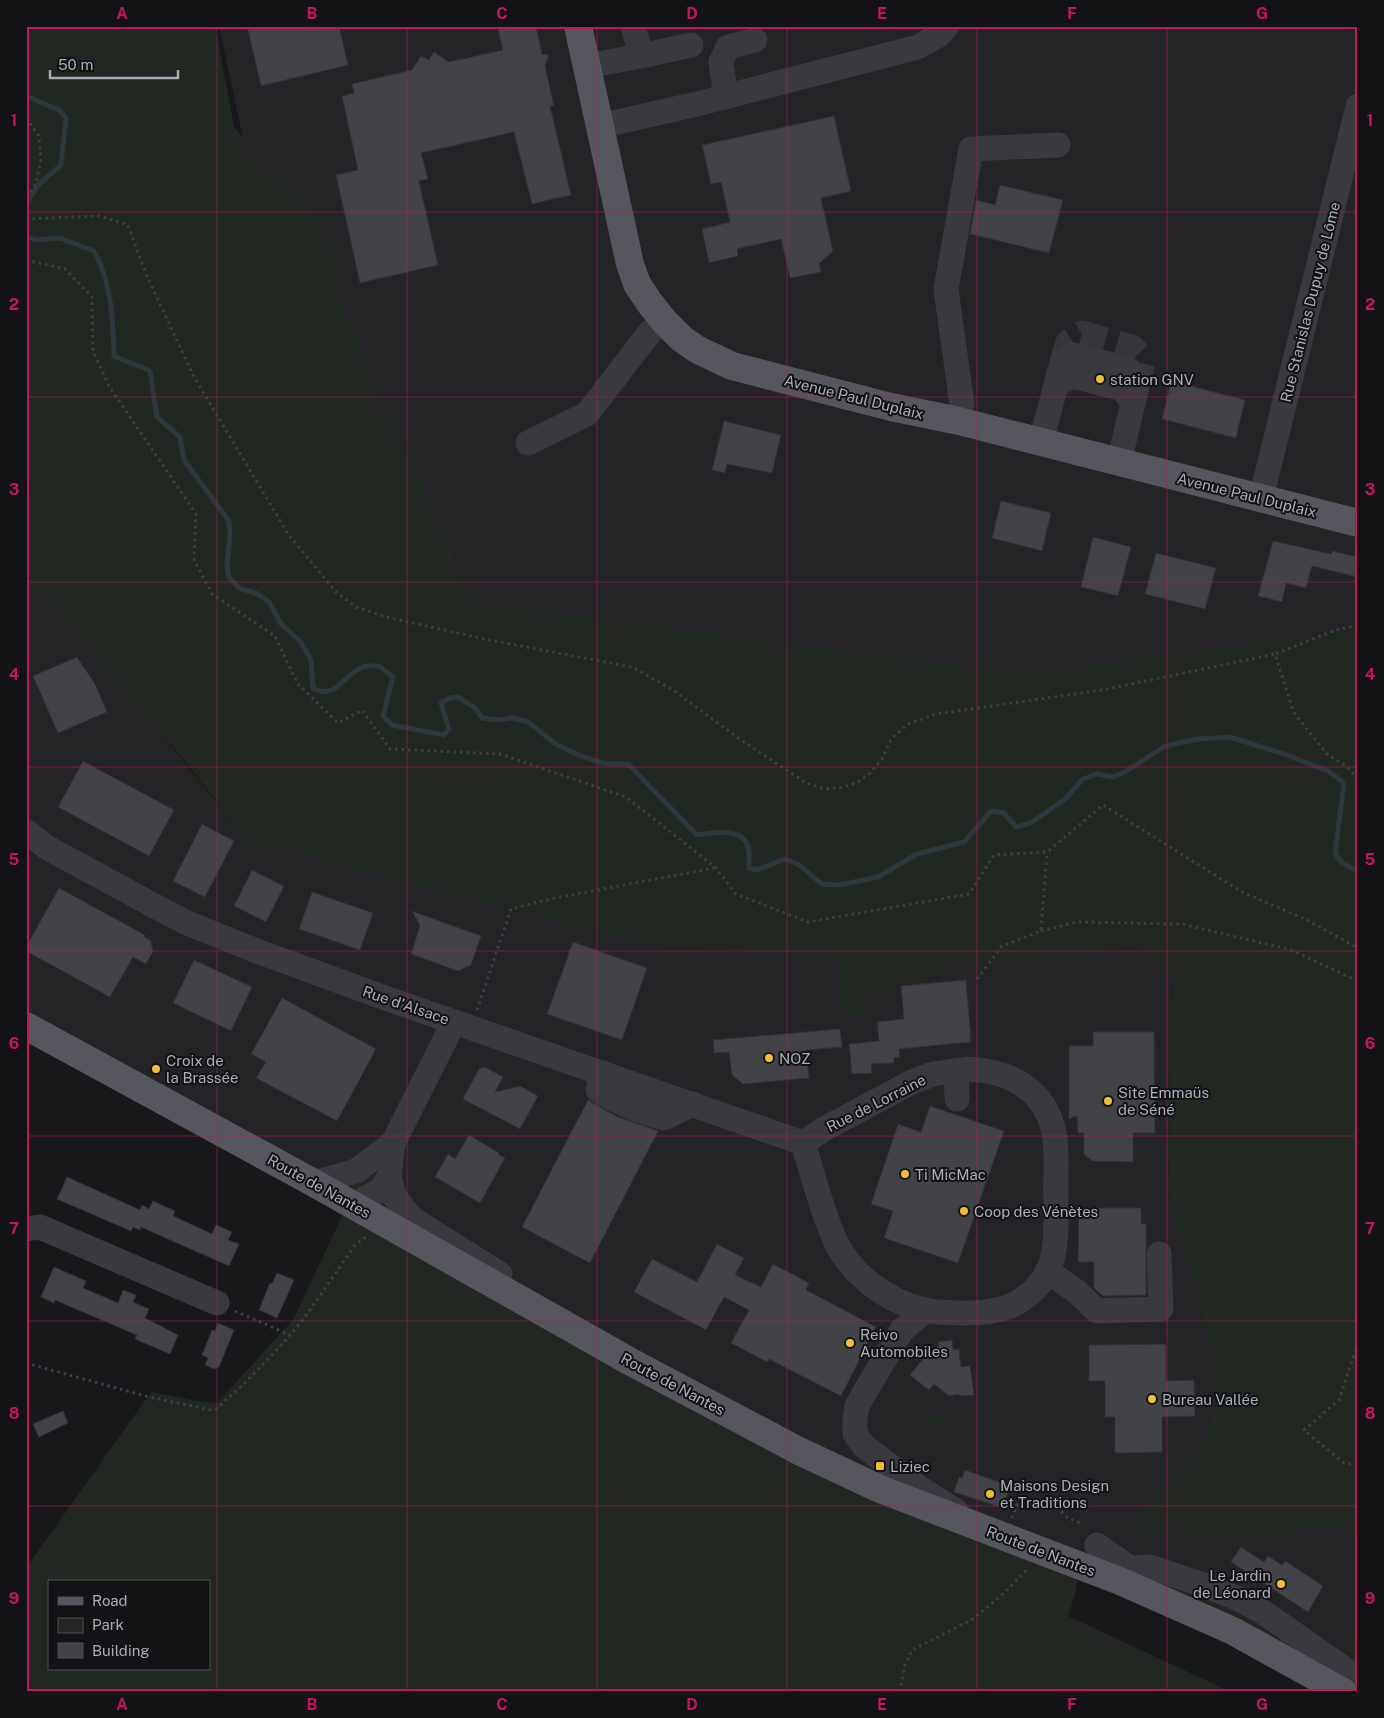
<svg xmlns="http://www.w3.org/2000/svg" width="1384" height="1718" viewBox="0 0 1384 1718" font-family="'Public Sans',sans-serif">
<rect width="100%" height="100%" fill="#18181a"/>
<g fill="#242427">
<path d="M219 26H1358V630L1025 674 475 603 341 305 243 138Z"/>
<path d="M26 585 52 595 246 840 670 948 837 957 839 1018 890 982 956 974 959 964 1025 960 1138 948 1173 971 1168 1191 1221 1388 1194 1465 1135 1512 1143 1536 1169 1529 1214 1536 1306 1530 1349 1524 1358 1549V1636L1341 1652 1207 1627 906 1509 26 1012Z"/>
</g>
<g fill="#202821" fill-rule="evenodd">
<path d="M26 26H215L234 127 266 166 304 187 338 247 337 291 341 305 475 603 1025 674 1358 630V1549L1349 1524 1306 1530 1214 1536 1169 1529 1143 1536 1135 1511 1194 1465 1221 1388 1168 1191 1173 971 1138 948 1025 960 959 964 957 974 890 982 883 1006 839 1018 837 957 670 948 511 909 246 840 184 760 107 668 52 595 26 585Z"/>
<path d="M386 1156 383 1176 361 1194 348 1189 347 1181Z"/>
<path d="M352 1195 383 1236 1078 1573 1076 1591 1068 1616 1231 1692H26V1568L151 1392 191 1400 217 1403 293 1320ZM49 1582H209V1669H49Z"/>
<path d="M915 1413 937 1418 972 1421 975 1423 973 1426 970 1427 927 1426 910 1420Z"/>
<path d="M1152 1576 1242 1612 1351 1680 1149 1583Z"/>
<path d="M1358 1636V1666L1341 1652Z"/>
</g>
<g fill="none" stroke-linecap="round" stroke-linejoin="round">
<g stroke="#2e363e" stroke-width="5">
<path d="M26 96 59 110 66 118 61 165 39 184 26 204"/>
<path d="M26 236 36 240 60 238 94 251C112 283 113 321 114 356L150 371 157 417 180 437 184 460 229 521 230 535 227 566 229 577 239 588 258 594 270 603 281 624 300 641 311 660 313 688C334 702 345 673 363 667 367 665 374 666 379 666L393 677 383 716 392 725 444 735 449 729 441 703 450 698 458 697 475 708 482 718 500 720 513 718 528 722 557 745 581 756 606 764H628L697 835C714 833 742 826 748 847 750 853 749 861 749 868L757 870 785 859 798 864 822 884 839 885 878 877 917 854 964 842 991 811 1004 813 1016 827 1031 823 1065 799 1083 779 1097 774 1113 777 1125 772 1165 746 1198 739 1230 737 1287 755 1328 771 1344 783 1335 853 1341 862 1358 872"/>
</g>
</g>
<g fill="#424347" stroke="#323236">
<path d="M247 26H339L348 65 261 86Z"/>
<path d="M497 26H536L542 54 549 55 545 66 554 106H550L571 195 532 204 514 132 421 153 428 179 419 181 438 265 360 283 336 175 358 170 342 96 354 93 352 84 412 70 421 56 429 60 434 52 449 62 503 50Z"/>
<path d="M834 116 851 191 821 198 833 251 819 264 821 272 790 278 781 239 737 249 738 256 709 263 702 229 730 222 721 182 711 184 702 145Z"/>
<path d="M1000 185 1063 200 1049 253 970 234 976 200 995 205Z"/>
<path d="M1171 381 1245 400 1236 438 1162 419Z"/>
<path d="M724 421 781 435 772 473 727 464 725 473 712 470Z"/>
<path d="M1001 501 1051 513 1042 551 992 538Z"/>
<path d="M1093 537 1131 547 1118 596 1081 587Z"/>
<path d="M1273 541 1331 554 1332 551 1358 557V577L1312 566 1306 588 1286 583 1282 602 1258 596Z"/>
<path d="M1156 553 1216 568 1205 609 1145 594Z"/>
<path d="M77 657 95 684 107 712 58 733 33 676Z"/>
<path d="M83 761 174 810 149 856 58 807Z"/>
<path d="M202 824 234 841 205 897 173 881Z"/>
<path d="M252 870 284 886 266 922 234 906Z"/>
<path d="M59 888 145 935 144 937 151 941 153 952 146 964 133 957 110 997 26 951V947Z"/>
<path d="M312 892 373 913 360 950 299 929Z"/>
<path d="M412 911 481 936 471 965 458 971 411 954 420 925Z"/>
<path d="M573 942 647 968 622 1040 547 1014Z"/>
<path d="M194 960 252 987 231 1031 173 1003Z"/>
<path d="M966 980 971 1042 899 1049 900 1057 894 1058V1063L871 1064 872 1073 852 1074 849 1044 879 1041 877 1022 904 1019 901 986Z"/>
<path d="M282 998 376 1049 337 1121 256 1078 266 1062 251 1054Z"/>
<path d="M840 1029 842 1047 806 1050 809 1078 743 1084 732 1075 729 1052 714 1053 713 1040Z"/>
<path d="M1093 1032H1154L1155 1133H1133V1162L1092 1161 1084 1154V1133H1078L1077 1116 1069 1119V1046H1093Z"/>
<path d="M485 1067 503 1077 495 1092 520 1086 538 1096 520 1129 463 1099 479 1069Z"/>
<path d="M588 1100 616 1116 658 1131 590 1263 522 1227Z"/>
<path d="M930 1106 1004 1131 958 1263 884 1238 893 1211 871 1204 898 1124 921 1132Z"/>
<path d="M469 1135 499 1153 498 1154 505 1158 480 1203 435 1177 448 1154 455 1159Z"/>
<path d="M67 1177 140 1210 142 1205 149 1209 153 1201 175 1211 173 1216 212 1234 216 1225 232 1232 228 1240 239 1244 229 1266 141 1227 140 1230 133 1227 131 1231 57 1199Z"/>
<path d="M1079 1208H1141V1224H1146V1295L1103 1296 1094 1288V1262H1078Z"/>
<path d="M717 1244 744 1258 735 1275 761 1287 773 1264 809 1283 806 1290 876 1327 841 1396 769 1359 767 1362 731 1343 749 1310 724 1297 706 1330 634 1292 652 1259 697 1282Z"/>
<path d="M54 1267 86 1281 83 1288 118 1303 123 1290 136 1295 133 1302 149 1309 145 1318 178 1335 170 1354 135 1339 137 1335 55 1300 54 1303 41 1297Z"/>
<path d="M277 1273 294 1280 277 1318 259 1310 270 1283 272 1284Z"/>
<path d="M218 1323 234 1330 219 1367 214 1369 205 1365 208 1358 202 1355 212 1330 215 1331Z"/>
<path d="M952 1340 953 1350 959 1349 961 1367 970 1366 974 1395 960 1396 959 1394 949 1396 934 1384 929 1390 910 1375 924 1358 935 1350V1347L939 1346 938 1342Z"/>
<path d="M1166 1344V1381L1194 1380 1195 1416 1162 1417V1452L1115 1453V1417H1105V1381H1089V1345Z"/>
<path d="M63 1411 68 1423 39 1437 33 1424Z"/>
<path d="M965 1470 1010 1486 1003 1508 954 1492 959 1477 962 1478Z"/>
<path d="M1241 1547 1264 1562 1268 1556 1282 1565 1285 1561 1323 1586 1308 1612 1231 1562Z"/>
</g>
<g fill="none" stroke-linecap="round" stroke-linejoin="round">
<path stroke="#35363a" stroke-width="25" stroke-dasharray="25 12" stroke-linecap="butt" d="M1062 362 1068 342 1082 333 1132 347 1144 359 1138 382"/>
<g stroke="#3f4046" stroke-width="3" stroke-dasharray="2.5 4" stroke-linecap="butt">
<path d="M26 118 39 136 41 161 36 183 26 199"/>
<path d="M26 219 100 216 128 225 146 274 193 375 288 534 336 592 356 607 386 617 484 639 632 667 673 690 741 740 806 783 824 789 843 787 858 782 870 773 882 759 891 739 908 724 936 714 1102 690 1275 654"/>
<path d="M26 260 65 269 92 297 93 351 109 386 196 514 194 560 212 594 275 636 297 683 338 723 362 710 390 749 500 754 626 797 715 867 736 894 808 922 969 894 994 855 1047 852 1103 805 1242 892 1307 920 1358 948"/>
<path d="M1358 625 1336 630 1275 654 1294 713 1327 754 1346 766 1358 779"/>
<path d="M1041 931 1077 922 1182 924 1291 950 1358 981"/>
<path d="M977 979 1002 946 1041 931 1047 853"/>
<path d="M477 1010 511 909 550 899 714 868"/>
<path d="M235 1311 290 1335"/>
<path d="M1358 1343 1339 1400 1304 1430 1345 1464 1358 1463"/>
<path d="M26 1363 149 1397 211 1410 216 1409 247 1381 287 1339 305 1317 355 1245 367 1236"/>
<path d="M1012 1518 1018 1502 1024 1498 1053 1504 1068 1518 1083 1524"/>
<path d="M900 1692 905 1665 912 1650 973 1619 1004 1593 1028 1569"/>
</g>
<g stroke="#39393f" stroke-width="25">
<path d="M633 26 641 56"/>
<path d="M587 66 641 56 691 45"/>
<path d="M726 97 721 62 728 47 755 40"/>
<path d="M600 126 697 104 918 47 939 35 947 26"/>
<path d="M1056 385 1072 376 1123 389 1133 403"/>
<path d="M959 421 962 405 946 289 971 149 1058 145"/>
<path d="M1041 442 1062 362 1072 355 1128 369 1138 382 1119 462"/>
<path d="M528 443 587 414 650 332 664 321"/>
<path d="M1261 498 1358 106"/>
<path d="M26 831 46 847 151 904 185 922 254 950 388 999 803 1143"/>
<path d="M454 1022 393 1143 389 1177 394 1196 411 1218 500 1274"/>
<path d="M967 1069C1009 1071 1045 1088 1054 1133 1058 1153 1055 1179 1056 1200 1056 1225 1058 1257 1044 1278 1023 1307 999 1313 965 1313 952 1313 937 1313 924 1310 887 1301 851 1275 835 1240 821 1209 813 1175 803 1143L824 1129 912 1082 933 1074Z"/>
<path d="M956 1071 957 1099"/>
<path d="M603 1073 598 1090C617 1103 642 1112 664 1118L693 1104"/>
<path d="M314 1183 356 1171 393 1143"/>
<path d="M353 1205 381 1190 389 1177"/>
<path d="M26 1229 40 1227 217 1303"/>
<path d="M1047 1271 1076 1291 1097 1311 1161 1309 1159 1254"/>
<path d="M926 1310 902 1330 863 1395 857 1406 855 1419V1434L864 1446 918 1487 956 1511"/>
<path d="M1097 1545 1130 1568"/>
<path d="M1109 1576 1130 1568 1150 1567 1209 1587 1239 1599 1263 1612 1353 1675 1358 1681"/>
</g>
<g stroke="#55565e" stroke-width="28">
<path d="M578 26 630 264 637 284 649 302 664 321 682 339 698 350 732 366 891 407 959 421 1358 523"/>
<path d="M26 1026 314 1183 631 1362 797 1450 880 1489 1120 1581 1233 1631 1343 1692"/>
</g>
</g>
<path fill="none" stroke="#c2185b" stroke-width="1" stroke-opacity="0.55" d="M217 26V1692M407 26V1692M597 26V1692M787 26V1692M977 26V1692M1167 26V1692M26 212H1358M26 397H1358M26 582H1358M26 767H1358M26 951H1358M26 1136H1358M26 1321H1358M26 1506H1358"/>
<g fill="#efbc3b" stroke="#131315" stroke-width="2">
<circle cx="1100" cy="379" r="5"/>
<circle cx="769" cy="1058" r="5"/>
<circle cx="156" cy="1069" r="5"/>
<circle cx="1108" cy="1101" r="5"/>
<circle cx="905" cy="1174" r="5"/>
<circle cx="964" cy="1211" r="5"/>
<circle cx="850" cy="1343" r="5"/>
<circle cx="1152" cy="1399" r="5"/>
<rect x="875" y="1461" width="10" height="10" rx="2.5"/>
<circle cx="990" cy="1494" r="5"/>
<circle cx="1281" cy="1584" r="5"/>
</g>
<g text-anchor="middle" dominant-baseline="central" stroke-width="4" stroke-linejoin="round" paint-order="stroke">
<g font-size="15" fill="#aaaeb9" stroke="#131315">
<text transform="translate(1310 302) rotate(-76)">Rue Stanislas Dupuy de Lôme</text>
<text transform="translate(854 397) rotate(14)">Avenue Paul Duplaix</text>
<text transform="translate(1247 495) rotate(14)">Avenue Paul Duplaix</text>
<text transform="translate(406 1005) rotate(19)">Rue d'Alsace</text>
<text transform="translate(876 1103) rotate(-27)">Rue de Lorraine</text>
<text transform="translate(319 1186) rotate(29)">Route de Nantes</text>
<text transform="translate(673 1384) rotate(28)">Route de Nantes</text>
<text transform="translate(1041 1551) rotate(21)">Route de Nantes</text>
</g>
<g font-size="15" fill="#aaaeb9" stroke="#131315" text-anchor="start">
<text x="1110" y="379">station GNV</text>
<text x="779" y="1058">NOZ</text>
<text x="166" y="1060">Croix de<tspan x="166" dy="17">la Brassée</tspan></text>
<text x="1118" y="1092">Site Emmaüs<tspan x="1118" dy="17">de Séné</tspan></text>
<text x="915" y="1174">Ti MicMac</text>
<text x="974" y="1211">Coop des Vénètes</text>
<text x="860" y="1334">Reivo<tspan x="860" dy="17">Automobiles</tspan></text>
<text x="1162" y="1399">Bureau Vallée</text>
<text x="890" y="1466">Liziec</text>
<text x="1000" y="1485">Maisons Design<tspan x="1000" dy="17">et Traditions</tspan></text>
<text x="1271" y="1575" text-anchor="end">Le Jardin<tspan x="1271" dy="17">de Léonard</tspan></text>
</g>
</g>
<rect width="1384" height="1718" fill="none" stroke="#131315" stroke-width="55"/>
<rect x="48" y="1580" width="162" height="90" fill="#131315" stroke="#4f5157"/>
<rect x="58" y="1597" width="25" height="8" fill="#55565e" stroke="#4f5157"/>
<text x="92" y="1606" font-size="15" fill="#aaaeb9">Road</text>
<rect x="58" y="1618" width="25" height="15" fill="#202821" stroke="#4f5157"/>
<text x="92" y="1630" font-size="15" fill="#aaaeb9">Park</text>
<rect x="58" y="1643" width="25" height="15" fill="#424347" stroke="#4f5157"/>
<text x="92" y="1656" font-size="15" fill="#aaaeb9">Building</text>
<path d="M50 70v8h128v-8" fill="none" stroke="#aaaeb9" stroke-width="2.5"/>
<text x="58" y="70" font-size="15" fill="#aaaeb9" stroke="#131315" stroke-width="4" paint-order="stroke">50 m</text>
<rect x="28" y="28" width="1328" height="1662" fill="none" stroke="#c2185b" stroke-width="2"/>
<g font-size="16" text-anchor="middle" font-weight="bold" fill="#c2185b">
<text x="122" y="19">A</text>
<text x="312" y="19">B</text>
<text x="502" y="19">C</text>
<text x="692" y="19">D</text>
<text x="882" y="19">E</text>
<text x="1072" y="19">F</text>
<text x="1262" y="19">G</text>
<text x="14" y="126">1</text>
<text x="1370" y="126">1</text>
<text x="14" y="310">2</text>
<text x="1370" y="310">2</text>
<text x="14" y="495">3</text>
<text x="1370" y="495">3</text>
<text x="14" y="680">4</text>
<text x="1370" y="680">4</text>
<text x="14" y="865">5</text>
<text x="1370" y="865">5</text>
<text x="14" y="1049">6</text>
<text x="1370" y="1049">6</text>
<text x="14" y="1234">7</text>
<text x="1370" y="1234">7</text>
<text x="14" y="1419">8</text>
<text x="1370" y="1419">8</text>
<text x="14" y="1604">9</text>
<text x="1370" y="1604">9</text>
<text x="122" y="1710">A</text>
<text x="312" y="1710">B</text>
<text x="502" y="1710">C</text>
<text x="692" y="1710">D</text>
<text x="882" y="1710">E</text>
<text x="1072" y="1710">F</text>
<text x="1262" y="1710">G</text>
</g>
</svg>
